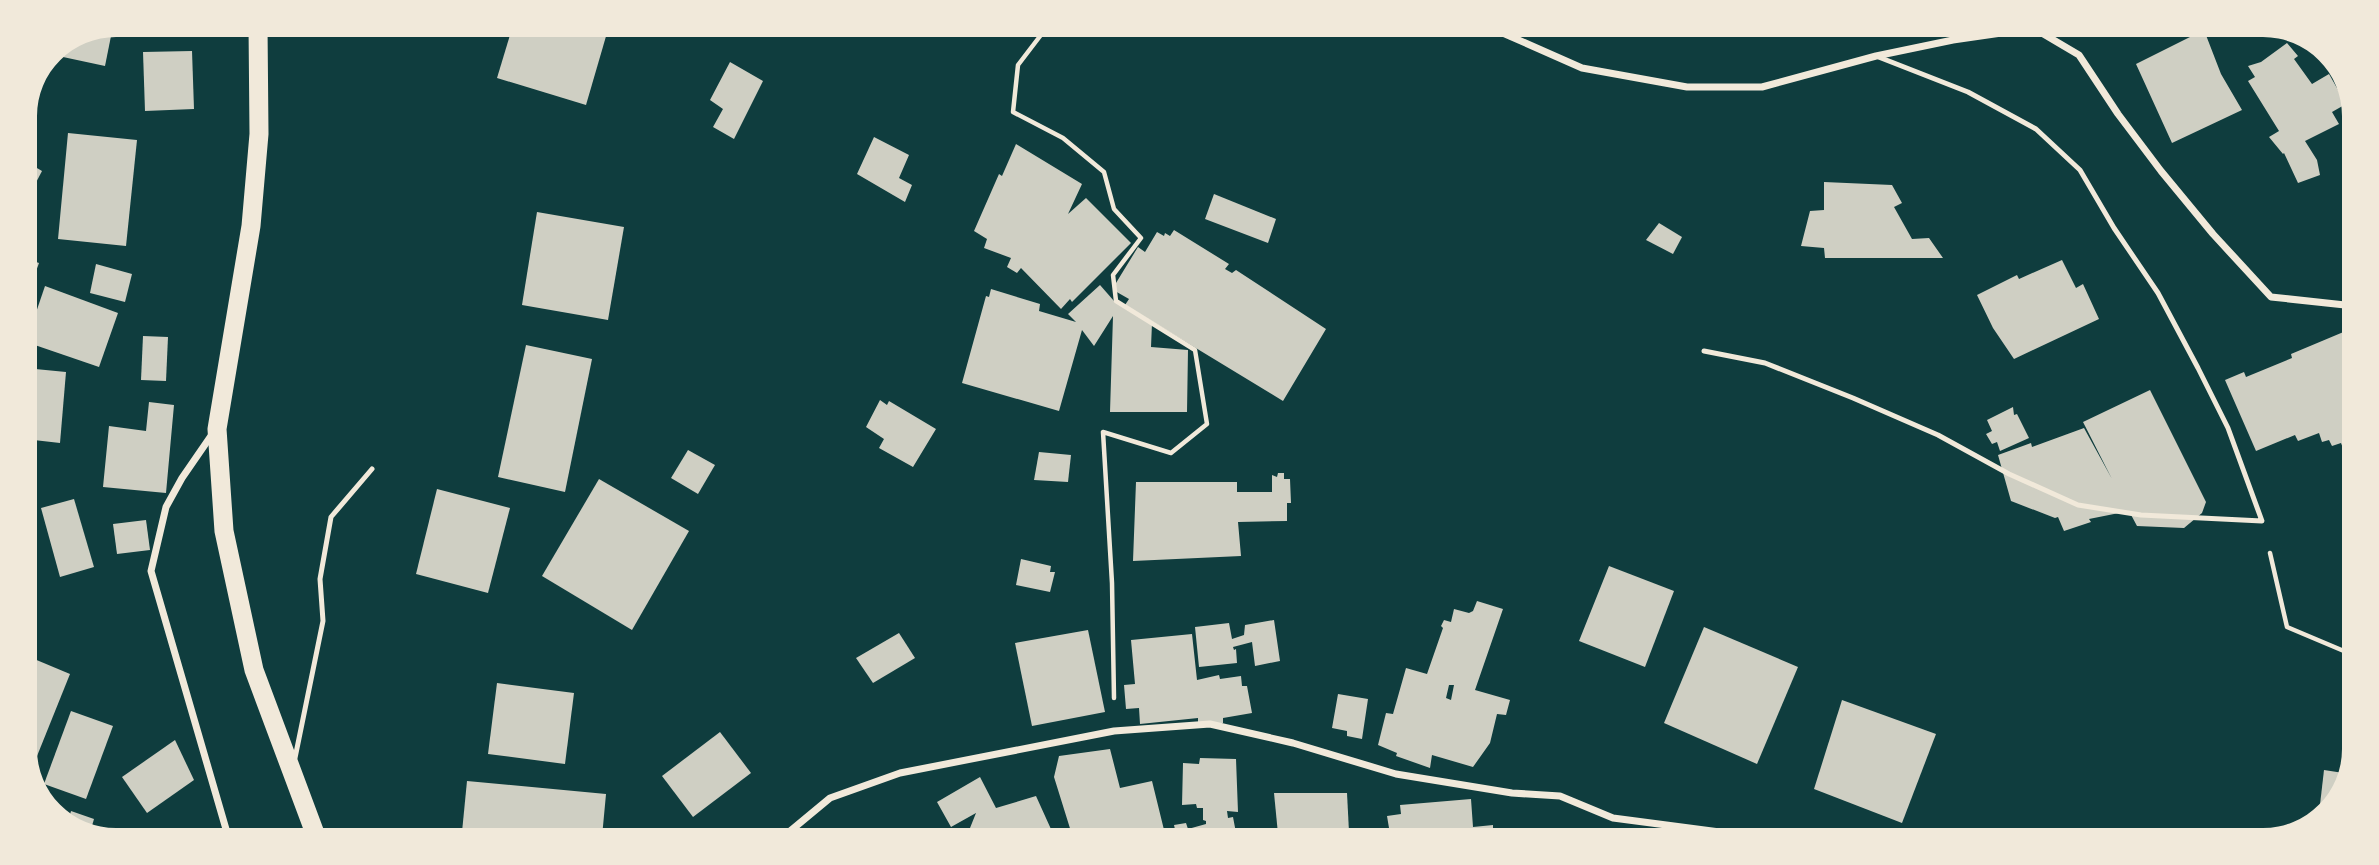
<svg xmlns="http://www.w3.org/2000/svg" width="2379" height="865" viewBox="0 0 2379 865" font-family="'Asap Condensed',sans-serif">
<rect width="100%" height="100%" fill="#0f3d3e"/>
<g fill="#cfcfc3" fill-rule="evenodd">
<path d="M513 25 609 26 586 105 497 78Z"/>
<path d="M113 26 105 66 63 57 65 45Z"/>
<path d="M2204 30 2221 74 2242 110 2172 143 2136 64Z"/>
<path d="M2287 43 2298 56 2294 59 2312 84 2329 74 2346 104 2332 112 2339 124 2305 141 2317 160 2320 175 2298 183 2284 153 2283 154 2269 137 2279 131 2248 81 2255 77 2248 66 2261 62Z"/>
<path d="M2317 47 2335 60 2342 77 2340 79Z"/>
<path d="M192 51 194 109 145 111 143 52Z"/>
<path d="M730 62 763 81 734 139 713 127 723 109 710 100Z"/>
<path d="M68 133 137 140 126 246 58 239Z"/>
<path d="M874 137 909 155 899 178 912 185 905 202 857 174Z"/>
<path d="M1016 144 1082 184 1068 214 1086 198 1131 243 1072 302 1070 299 1061 309 1021 268 1017 273 1007 267 1011 258 984 248 987 239 974 231 999 174 1002 176Z"/>
<path d="M25 161 42 171 29 196 25 193Z"/>
<path d="M1824 182 1892 185 1902 203 1894 207 1912 239 1929 238 1943 258H1825L1824 248 1801 246 1810 211 1824 210Z"/>
<path d="M1214 194 1276 219 1268 243 1205 219Z"/>
<path d="M537 212 624 227 608 320 522 305Z"/>
<path d="M1659 223 1682 237 1673 254 1646 240Z"/>
<path d="M1174 230 1229 264 1225 269 1232 273 1236 270 1326 329 1283 401 1125 305 1129 299 1115 291 1116 283 1138 247 1145 252 1157 232 1164 236 1165 233 1170 236Z"/>
<path d="M25 258 39 263 25 302Z"/>
<path d="M2062 260 2076 288 2083 284 2099 319 2014 359 1993 328 1977 295 2017 275 2019 279Z"/>
<path d="M96 264 132 274 125 302 90 293Z"/>
<path d="M1100 285 1114 301 1152 323 1151 347 1188 350 1187 412H1110L1113 316 1094 346 1082 330 1059 411 962 383 986 296 989 297 991 289 1040 304 1039 311 1076 322 1068 314Z"/>
<path d="M45 286 118 313 99 367 26 342Z"/>
<path d="M2353 328 2352 472 2341 443 2332 446 2329 440 2322 442 2319 433 2298 441 2295 435 2256 451 2225 380 2244 372 2246 377 2292 358 2291 354Z"/>
<path d="M143 336 168 337 166 381 141 380Z"/>
<path d="M526 345 592 359 565 492 498 477Z"/>
<path d="M25 368 66 372 60 443 25 439Z"/>
<path d="M2150 390 2206 502 2202 513 2184 528 2137 526 2129 511 2089 519 2091 522 2064 531 2058 517 2055 518 2011 501 1998 455 2031 443 2032 447 2084 428 2112 479 2083 422Z"/>
<path d="M880 400 887 405 889 401 936 429 913 467 879 448 884 439 866 427Z"/>
<path d="M149 402 174 405 166 493 103 487 109 426 146 431Z"/>
<path d="M2013 407 2014 415 2017 414 2029 438 2000 451 1997 442 1992 444 1986 434 1992 431 1987 420Z"/>
<path d="M688 450 715 465 698 494 671 478Z"/>
<path d="M1039 452 1071 455 1068 482 1034 480Z"/>
<path d="M1278 473H1284V479H1290L1291 503H1287V521L1238 522 1241 556 1133 561 1136 482H1237V492H1272V475L1277 477Z"/>
<path d="M599 479 689 531 632 630 542 576Z"/>
<path d="M437 489 510 508 488 593 416 574Z"/>
<path d="M74 499 94 567 60 577 41 508Z"/>
<path d="M146 520 150 550 117 554 113 524Z"/>
<path d="M1021 559 1051 566 1050 572H1055L1050 592 1016 585Z"/>
<path d="M1609 566 1674 591 1645 667 1579 641Z"/>
<path d="M1477 601 1503 609 1475 690 1510 700 1506 715 1497 714 1490 743 1473 767 1432 755 1430 768 1396 756 1397 753 1378 745 1386 713 1393 714 1406 668 1427 674 1443 628 1441 626 1444 620 1451 622 1454 609 1469 613 1473 611ZM1449 685H1454L1451 700 1446 698Z"/>
<path d="M1274 620 1280 661 1255 666 1252 642 1233 647 1234 650 1236 649 1237 663 1199 667 1195 627 1229 623 1232 639 1244 635 1245 625Z"/>
<path d="M1704 627 1798 667 1757 764 1664 723Z"/>
<path d="M1088 630 1105 712 1032 726 1015 643Z"/>
<path d="M899 633 915 658 873 683 856 658Z"/>
<path d="M1192 634 1197 680 1219 675 1220 679 1241 676 1242 686H1247L1252 713 1223 718V723L1198 724V718L1140 724 1139 708 1126 709 1124 685 1135 684 1131 640Z"/>
<path d="M27 656 70 674 31 771 25 755V661Z"/>
<path d="M497 683 574 693 565 764 488 754Z"/>
<path d="M1338 694 1368 699 1362 739 1347 736V731L1332 728Z"/>
<path d="M1842 700 1936 734 1902 823 1814 789Z"/>
<path d="M71 711 113 726 86 799 44 784Z"/>
<path d="M720 732 751 773 693 817 662 776Z"/>
<path d="M175 740 194 780 147 813 122 777Z"/>
<path d="M1110 749 1120 788 1152 781 1166 838H1073L1054 777 1059 756Z"/>
<path d="M1200 758 1236 759 1238 812 1227 811 1228 818 1233 817 1237 838H1177L1174 825 1186 823 1188 829 1206 824V821L1203 820V808H1197L1196 804 1182 805 1183 763 1199 764Z"/>
<path d="M2324 770 2350 774V778L2318 822Z"/>
<path d="M980 777 996 808 1036 796 1055 838H966L976 813 951 827 937 802Z"/>
<path d="M467 781 606 794 602 837H508L462 832Z"/>
<path d="M1274 793H1347L1349 832 1278 834Z"/>
<path d="M1471 799 1473 827 1493 825V839H1380V835L1390 834 1387 816 1401 814 1400 805Z"/>
<path d="M71 811 94 819 89 836 68 822Z"/>
</g>
<g fill="none" stroke-linecap="round" stroke-linejoin="round">
<g stroke="#f1e9da" stroke-width="4.5">
<path d="M1047 27 1018 65 1013 112 1063 138 1104 172 1114 209 1141 238 1113 275 1116 301 1195 350 1207 424 1171 453 1103 432 1112 583 1114 698"/>
<path d="M2270 553 2287 627 2351 654"/>
</g>
<g stroke="#f1e9da" stroke-width="5">
<path d="M1704 351 1765 363 1853 398 1938 435 2009 474 2078 505 2141 515 2262 521 2228 428 2198 368 2158 293 2114 228 2080 170 2036 129 1968 92 1876 56"/>
<path d="M295 758 323 621 320 579 331 517 372 469"/>
</g>
<g stroke="#f1e9da" stroke-width="7">
<path d="M1497 27 1505 34 1582 68 1687 87H1762L1876 56 1953 40 2029 29"/>
<path d="M2035 29 2079 55 2118 114 2161 171 2213 234 2271 297 2345 305 2353 291"/>
<path d="M213 433 182 478 166 507 151 571 228 836"/>
<path d="M783 837 830 798 900 773 1114 731 1210 724 1293 743 1396 774 1512 793 1560 796 1613 818 1773 839"/>
</g>
<path stroke="#f1e9da" stroke-width="19" d="M258 25 259 134 251 226 217 429 224 531 254 670 316 836"/>
</g>
<path d="M0 0H2379V865H0ZM116 37H2263A79 79 0 0 1 2342 116V749A79 79 0 0 1 2263 828H116A79 79 0 0 1 37 749V116A79 79 0 0 1 116 37Z" fill="#f1e9da" fill-rule="evenodd"/>
</svg>
